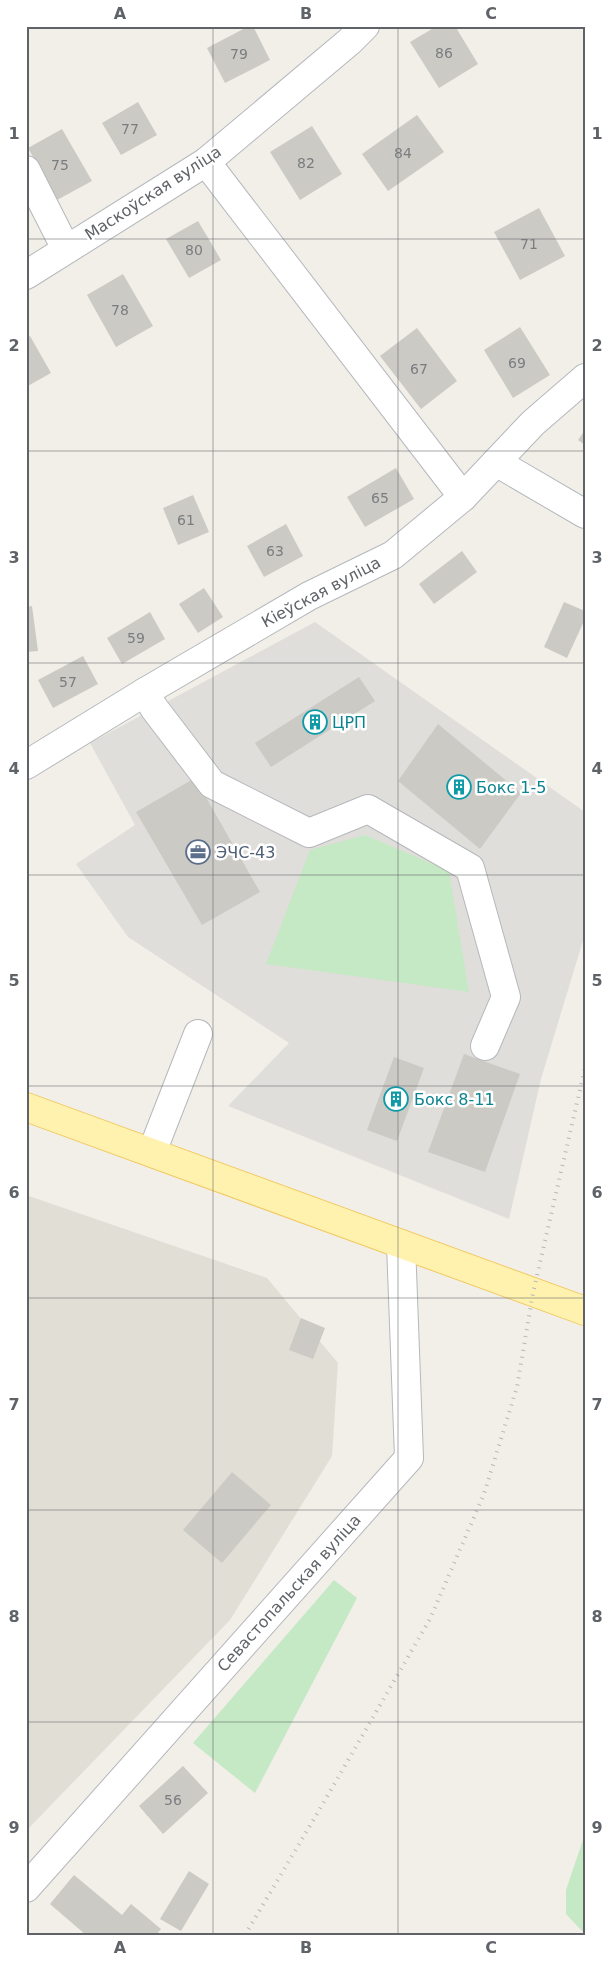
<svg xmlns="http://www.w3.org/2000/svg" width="611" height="1961" viewBox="0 0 611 1961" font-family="'DejaVu Sans',sans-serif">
<rect width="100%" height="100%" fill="#f1efe8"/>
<path fill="#e0deda" d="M315 622 585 812V934L541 1079 509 1219 228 1106 289 1043 128 937 76 864 135 825 90 743Z"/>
<path fill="#e1ded6" d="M26 1195 267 1278 338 1363 332 1456 230 1620 26 1831Z"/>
<g fill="#c5e8c5">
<path d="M365 835 449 871 469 992 266 964 310 850Z"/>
<path d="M334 1580 357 1598 255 1793 193 1743Z"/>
<path d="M585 1834V1934L566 1914V1890Z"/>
</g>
<g fill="#cccac5">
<path d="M249 26H253L270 60 225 83 207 48Z"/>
<path d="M437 26H455L478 64 439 88 410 42Z"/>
<path d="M138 102 157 135 121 155 102 123Z"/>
<path d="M417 115 444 152 388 191 362 154Z"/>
<path d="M312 126 342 174 300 200 270 152Z"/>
<path d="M62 129 92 181 57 200 28 148Z"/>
<path d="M539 208 565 256 520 280 494 232Z"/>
<path d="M198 221 221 260 189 278 166 239Z"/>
<path d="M123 274 153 326 116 347 87 295Z"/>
<path d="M520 327 550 375 513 398 484 350Z"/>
<path d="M417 328 457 381 421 409 380 356Z"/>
<path d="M30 336 51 373 26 387V338Z"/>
<path d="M585 430V445L578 440Z"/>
<path d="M396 468 414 499 365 527 347 497Z"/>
<path d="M193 495 209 532 178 545 163 508Z"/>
<path d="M286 524 303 556 264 577 247 546Z"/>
<path d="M462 551 477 572 434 604 419 584Z"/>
<path d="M204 588 223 617 198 633 179 604Z"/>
<path d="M564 602 585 611V619L567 658 544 647Z"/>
<path d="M32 606 38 651 26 652V607Z"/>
<path d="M150 612 165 639 122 664 107 638Z"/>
<path d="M83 656 98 684 53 708 38 680Z"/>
<path d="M359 677 375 701 271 767 255 743Z"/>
<path d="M438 724 521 793 480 849 398 781Z"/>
<path d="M195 778 260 892 202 925 136 812Z"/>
<path d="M464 1054 520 1074 485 1172 428 1152Z"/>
<path d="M394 1057 424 1068 397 1141 367 1130Z"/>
<path d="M301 1318 325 1328 313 1359 289 1350Z"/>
<path d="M232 1472 271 1505 222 1563 183 1530Z"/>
<path d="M183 1766 208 1793 163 1834 139 1806Z"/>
<path d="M189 1871 209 1884 181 1931 160 1919Z"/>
<path d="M74 1875 122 1915 131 1904 161 1929 156 1935H86L50 1904Z"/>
</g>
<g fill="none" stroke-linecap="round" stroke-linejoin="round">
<g stroke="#b5b8bc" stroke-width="30">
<g id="minor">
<path d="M206 162 463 497"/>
<path d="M26 170 66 249"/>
<path d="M26 275 206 162 350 41 365 26"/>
<path d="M496 462 585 514"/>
<path d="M145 692 154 708 212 784 309 833 368 809 470 868 506 997 485 1046"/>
<path d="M26 765 145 692 309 596 393 555 463 497 533 423 585 378"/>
<path d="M152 1152 198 1034"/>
<path d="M26 1888 409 1458 401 1244"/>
</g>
</g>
<g stroke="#f2c960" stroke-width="30">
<path id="major" d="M26 1107 585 1311"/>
</g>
<use href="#minor" stroke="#fff" stroke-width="28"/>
<use href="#major" stroke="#fff2af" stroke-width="28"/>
<path stroke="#b6b7b8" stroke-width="4" stroke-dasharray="1 6" stroke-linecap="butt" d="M245 1935 314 1819 430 1619 484 1494 517 1387 533 1293 585 1068"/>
</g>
<path fill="none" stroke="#5f6368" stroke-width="1" stroke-opacity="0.55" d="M213 26V1935M398 26V1935M26 239H585M26 451H585M26 663H585M26 875H585M26 1086H585M26 1298H585M26 1510H585M26 1722H585"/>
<defs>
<g id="building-ring" transform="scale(1.25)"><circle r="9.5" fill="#fff" stroke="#0f9aa8" stroke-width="1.5"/><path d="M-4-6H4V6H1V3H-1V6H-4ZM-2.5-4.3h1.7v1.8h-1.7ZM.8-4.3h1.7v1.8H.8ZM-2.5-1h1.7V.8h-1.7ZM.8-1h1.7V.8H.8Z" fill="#0f9aa8"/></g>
<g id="office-ring" transform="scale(1.25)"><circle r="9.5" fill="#fff" stroke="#5c6f8a" stroke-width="1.5"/><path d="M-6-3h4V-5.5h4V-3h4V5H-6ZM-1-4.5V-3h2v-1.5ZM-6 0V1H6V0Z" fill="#5c6f8a"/></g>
</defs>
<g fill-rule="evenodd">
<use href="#building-ring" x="315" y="722"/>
<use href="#building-ring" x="459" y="787"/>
<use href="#office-ring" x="198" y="852"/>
<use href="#building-ring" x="396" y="1099"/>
</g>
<g text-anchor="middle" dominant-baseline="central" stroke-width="5" stroke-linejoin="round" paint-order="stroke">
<g font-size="14" fill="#7a7d7f">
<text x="444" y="53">86</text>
<text x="239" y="54">79</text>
<text x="130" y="129">77</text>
<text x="403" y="153">84</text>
<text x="306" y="163">82</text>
<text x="60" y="165">75</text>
<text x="529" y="244">71</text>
<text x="194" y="250">80</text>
<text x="120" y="310">78</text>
<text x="517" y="363">69</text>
<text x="419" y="369">67</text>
<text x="380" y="498">65</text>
<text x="186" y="520">61</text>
<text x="275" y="551">63</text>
<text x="136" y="638">59</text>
<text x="68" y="682">57</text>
<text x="173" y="1800">56</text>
</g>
<g font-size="16" fill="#5f6368" stroke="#fff">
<text transform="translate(153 193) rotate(-33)">Маскоўская вуліца</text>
<text transform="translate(321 592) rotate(-28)">Кіеўская вуліца</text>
<text transform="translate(289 1593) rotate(-48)">Севастопальская вуліца</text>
</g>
<g font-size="16" fill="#0d838f" stroke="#fff" text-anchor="start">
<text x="332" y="722">ЦРП</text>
<text x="476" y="787">Бокс 1-5</text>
<text x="414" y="1099">Бокс 8-11</text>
</g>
<g font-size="16" fill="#4e5e75" stroke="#fff" text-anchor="start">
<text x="216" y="852">ЭЧС-43</text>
</g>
</g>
<rect width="611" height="1961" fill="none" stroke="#ffffff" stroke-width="55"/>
<rect x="28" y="28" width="556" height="1906" fill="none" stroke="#5f6368" stroke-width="2"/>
<g font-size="16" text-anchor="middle" font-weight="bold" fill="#5f6368">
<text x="120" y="19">A</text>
<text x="306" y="19">B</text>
<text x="491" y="19">C</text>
<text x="14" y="139">1</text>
<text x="597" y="139">1</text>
<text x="14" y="351">2</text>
<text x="597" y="351">2</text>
<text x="14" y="563">3</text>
<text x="597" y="563">3</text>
<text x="14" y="774">4</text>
<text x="597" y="774">4</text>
<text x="14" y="986">5</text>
<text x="597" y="986">5</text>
<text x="14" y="1198">6</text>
<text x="597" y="1198">6</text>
<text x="14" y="1410">7</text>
<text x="597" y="1410">7</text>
<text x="14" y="1622">8</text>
<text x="597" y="1622">8</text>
<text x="14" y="1833">9</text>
<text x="597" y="1833">9</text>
<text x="120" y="1953">A</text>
<text x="306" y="1953">B</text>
<text x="491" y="1953">C</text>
</g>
</svg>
